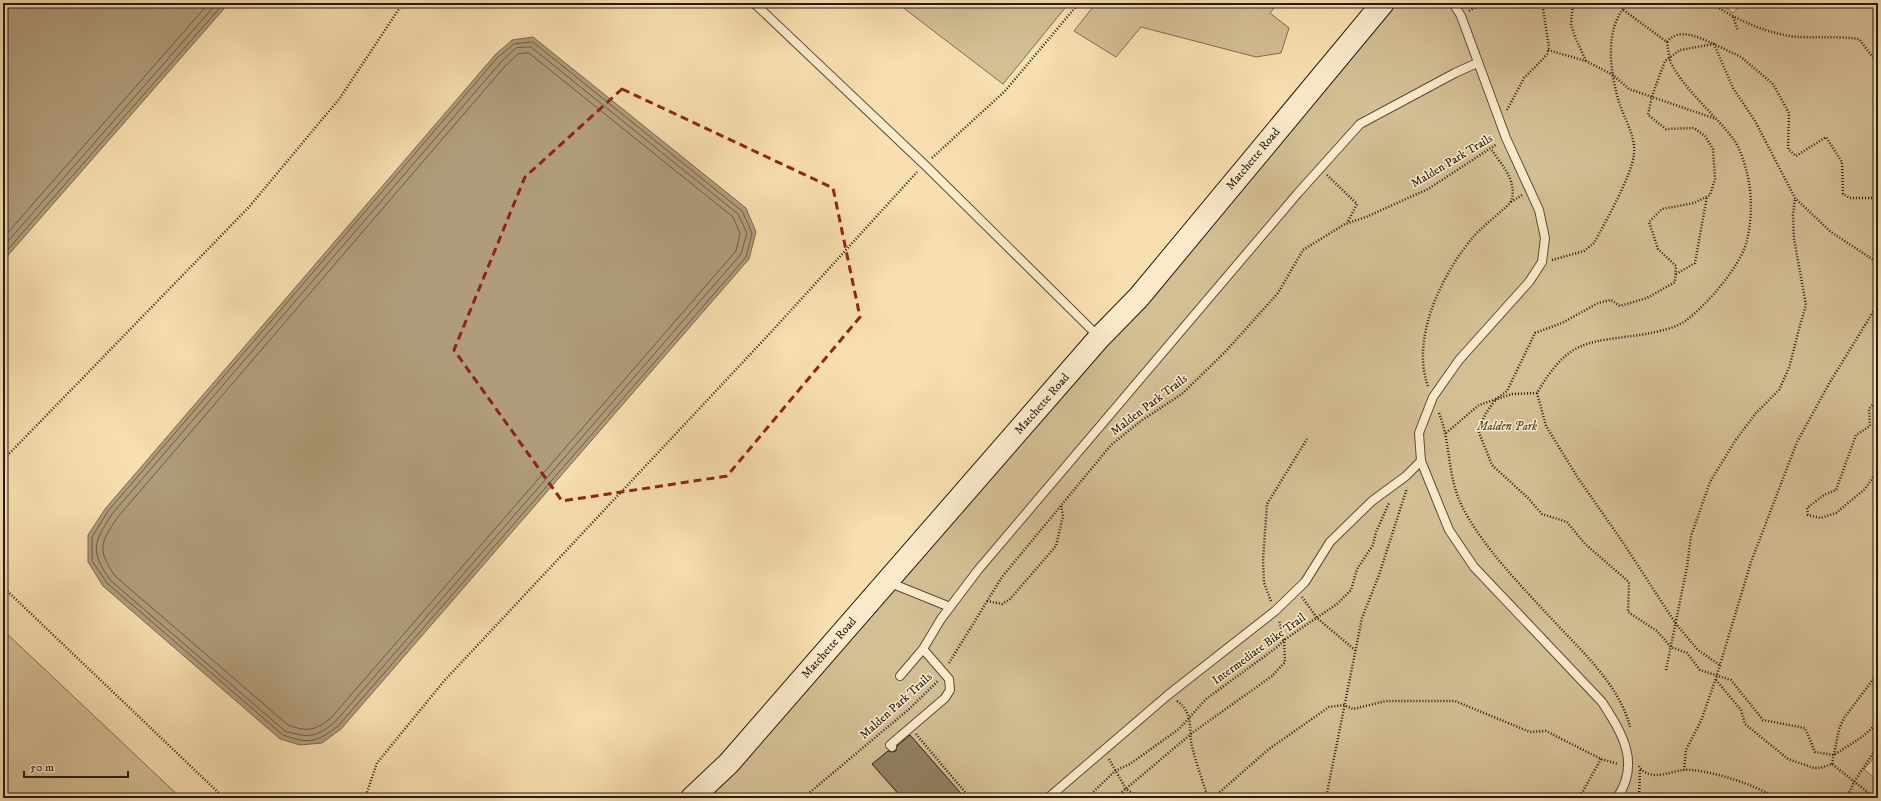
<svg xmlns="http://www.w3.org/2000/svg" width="1881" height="801" viewBox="0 0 1881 801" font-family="'IM FELL DW Pica',serif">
<rect width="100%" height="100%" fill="#f8dfaf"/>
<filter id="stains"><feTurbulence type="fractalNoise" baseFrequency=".005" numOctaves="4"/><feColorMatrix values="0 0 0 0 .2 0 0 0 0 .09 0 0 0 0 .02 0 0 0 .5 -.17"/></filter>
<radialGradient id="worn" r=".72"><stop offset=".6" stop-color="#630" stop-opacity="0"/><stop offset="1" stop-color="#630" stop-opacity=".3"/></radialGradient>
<g fill="#d4be94" stroke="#7c6c54">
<path d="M897 3H1069L1003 84Z"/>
<path d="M1096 3H1278L1270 13 1289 28 1281 53 1256 57 1141 27 1116 57 1074 31Z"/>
<path d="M1383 3H1721L1733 13 1742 3H1874L1878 6V754L1864 769 1878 782V798H697Z"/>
<path d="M3 630 181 798H3Z"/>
</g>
<g fill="#b09c7a" stroke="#786851">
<path d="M3 3H229L3 261Z"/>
<path d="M533 37 746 208 756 232 749 259 341 729 322 743 300 745 280 739 103 586 88 562V535L105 509 495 55 512 40Z"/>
</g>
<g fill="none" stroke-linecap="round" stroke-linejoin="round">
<g stroke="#6a5c46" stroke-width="1">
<path d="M533 42 742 211 752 233 746 257 338 726C316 743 309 744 283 735L107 583 92 561V537L108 511 497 58 514 44Z"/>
<path d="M531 47 738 214 747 233 741 254 335 722C315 738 309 738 285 731L110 580C90 550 93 544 112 514L501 62 516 48Z"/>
<path d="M529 53 733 217 740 234 736 251 331 718C314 731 308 732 288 725L115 576C97 549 100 544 117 518L505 66 518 54Z"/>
<path d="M3 238 209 3"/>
<path d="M3 247 217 3"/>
<path d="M3 255 224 3"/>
</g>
</g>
<path fill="#928164" stroke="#241b13" d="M910 735 965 798H902L872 764 888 751 891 752 896 751 897 746Z"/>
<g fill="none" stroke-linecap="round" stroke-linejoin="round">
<g stroke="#594c3a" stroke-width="10">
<g id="service">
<path d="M754 3 928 168 1099 337"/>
<path d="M1453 3 1461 16 1506 138 1539 210 1545 238 1542 262 1529 282 1459 360 1433 397 1419 433 1421 461 1449 530 1474 567 1602 702C1622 733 1641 763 1617 798"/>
<path d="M888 582 950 607"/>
<path d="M900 676 923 649 941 619 978 570 1298 193 1360 124 1455 73 1477 63"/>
<path d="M892 747 890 745 945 698 950 690 949 679 923 649"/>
<path d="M1048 798 1168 695 1275 611 1305 582 1330 542 1372 501 1406 476 1421 461"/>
</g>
</g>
<g stroke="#241b13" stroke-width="24">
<path id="secondary" d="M692 798 729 763 1099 338 1139 297 1383 3"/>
</g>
<g stroke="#241b13" stroke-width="2.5" stroke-dasharray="1 2" stroke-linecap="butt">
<path d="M1573 3 1571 24 1575 37 1586 61"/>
<path d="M1712 3C1733 19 1773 36 1800 37 1820 38 1839 36 1859 39L1878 64"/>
<path d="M1469 11 1482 3"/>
<path d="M1733 17 1738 31"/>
<path d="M1667 42C1679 27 1698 37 1714 44L1733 88 1755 121 1795 198 1831 232 1878 263"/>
<path d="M1548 50 1586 61 1613 75 1629 89 1716 119"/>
<path d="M1507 110 1524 78 1542 60 1547 54 1549 47 1542 3"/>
<path d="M932 158 1005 91 1079 3"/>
<path d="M1327 175 1357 204 1347 223"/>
<path d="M1878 198H1850L1843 194 1842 162 1826 137 1796 156 1788 149 1789 113 1773 84 1741 57 1714 44 1680 50 1665 61 1652 96 1648 115 1666 129 1694 128 1705 136 1713 149 1715 179 1710 195 1694 203 1662 209 1649 222 1658 249 1676 266 1675 282 1647 298 1620 306 1611 300 1598 303 1562 323 1535 333 1507 391 1496 399 1486 413 1478 430 1492 465 1528 498 1542 514 1567 522 1585 544 1629 582 1628 612 1657 631 1671 647 1687 653 1700 670 1731 680 1763 720 1805 728 1815 752 1834 755 1862 737 1878 723"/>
<path d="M1511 202 1522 195"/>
<path d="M1552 260 1584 251 1594 243C1605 223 1632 175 1634 154 1636 137 1625 120 1620 105 1610 74 1603 28 1628 3"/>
<path d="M1676 274 1695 263 1707 196"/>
<path d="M1428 386C1410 338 1443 272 1474 236 1485 224 1499 214 1510 203 1520 184 1501 164 1491 149"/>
<path d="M1537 393 1546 426 1578 478 1622 541 1676 624 1698 650 1721 666"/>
<path d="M1878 398 1869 409 1870 426 1856 435 1836 490 1824 495 1807 508 1808 515 1821 518 1836 513 1865 489 1877 471 1876 439 1878 438"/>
<path d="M1439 413C1452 446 1446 478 1465 512 1489 555 1530 595 1563 631 1589 658 1621 690 1630 727"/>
<path d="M1446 433 1479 405 1512 394 1537 393C1570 337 1587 343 1646 334 1660 331 1677 328 1688 319 1709 302 1741 266 1747 240 1752 219 1752 197 1748 177 1745 165 1741 150 1734 140 1715 114 1686 92 1671 63 1669 57 1668 49 1667 42L1622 9"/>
<path d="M3 460 249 207 340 98 403 3"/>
<path d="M3 587 224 798"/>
<path d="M1302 597 1317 618 1355 650"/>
<path d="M987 601 1002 604 1010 599 1056 546 1063 516 1061 505"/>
<path d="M1271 601 1264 583 1263 560 1267 504 1307 439"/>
<path d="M949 663 1002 577 1111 445 1141 421 1183 393 1226 351 1278 293 1303 250 1345 224 1366 217 1428 189 1497 144"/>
<path d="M1666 670 1687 567 1691 536 1710 482 1735 441 1756 413 1779 390 1789 368 1799 329 1806 305 1794 239 1793 215 1795 198"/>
<path d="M1716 680 1741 710 1745 724 1788 759 1814 768H1820L1832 764 1875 798"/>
<path d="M1177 701C1196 715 1187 732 1193 750 1197 766 1203 782 1208 798"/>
<path d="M916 734 970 798"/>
<path d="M1109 759 1126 789 1140 798"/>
<path d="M1832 764 1839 729 1844 718 1878 673"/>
<path d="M1639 766C1642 772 1649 775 1656 775 1665 775 1675 771 1684 770 1703 768 1759 785 1774 798"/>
<path d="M1684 770 1686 750 1701 721 1717 675 1751 562 1797 442 1830 382 1878 304"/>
<path d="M365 798 377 763 444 681 773 330 917 172"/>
<path d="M803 798 908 710 938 681"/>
<path d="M1087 798 1115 771 1130 764 1179 729 1206 699 1276 648 1284 640 1337 604 1351 590 1357 569 1373 545 1376 532 1389 503"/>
<path d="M1115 798 1192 733 1272 676 1285 662 1284 640 1279 620"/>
<path d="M1213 798 1269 749 1329 707 1344 705 1353 709 1386 701H1455L1530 732 1546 731 1601 759 1618 764"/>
<path d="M1326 798 1362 618 1379 575 1407 488"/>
<path d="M1577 798 1583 791 1601 759"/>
<path d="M1639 798 1640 769"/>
<path d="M1847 798 1854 782 1878 746"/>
</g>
<use href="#service" stroke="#faeacb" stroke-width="8"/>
<use href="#secondary" stroke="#faeacb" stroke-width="22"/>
</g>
<path fill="none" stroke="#8f2418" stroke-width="3" stroke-dasharray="8 5" stroke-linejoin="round" d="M622 89 833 188 860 317 727 476 562 501 454 350 525 177Z"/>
<g text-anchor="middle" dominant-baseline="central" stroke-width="3" stroke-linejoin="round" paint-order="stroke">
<g font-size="12" fill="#241b13" stroke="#faeacb">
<text transform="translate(1253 159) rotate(-50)">Matchette Road</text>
<text transform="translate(1452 161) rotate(-31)">Malden Park Trails</text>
<text transform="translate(1042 404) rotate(-49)">Matchette Road</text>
<text transform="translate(1149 405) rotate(-37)">Malden Park Trails</text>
<text transform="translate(829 648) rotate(-49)">Matchette Road</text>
<text transform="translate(1259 649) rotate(-36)">Intermediate Bike Trail</text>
<text transform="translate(896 706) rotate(-42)">Malden Park Trails</text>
</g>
<g font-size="12" font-style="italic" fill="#594c3a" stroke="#faeacb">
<text x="1507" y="426">Malden Park</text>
</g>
</g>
<rect width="1881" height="801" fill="none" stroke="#f8dfaf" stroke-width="16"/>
<rect x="4" y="4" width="1873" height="793" fill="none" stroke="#241b13" stroke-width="2"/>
<rect x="8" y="8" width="1865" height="785" fill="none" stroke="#241b13"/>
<path d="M24 771v6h104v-6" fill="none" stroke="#241b13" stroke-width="2"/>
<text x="30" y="771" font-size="12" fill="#241b13" stroke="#faeacb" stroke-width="3" paint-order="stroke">50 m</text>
<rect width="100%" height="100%" filter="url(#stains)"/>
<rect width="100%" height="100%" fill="url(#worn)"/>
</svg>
